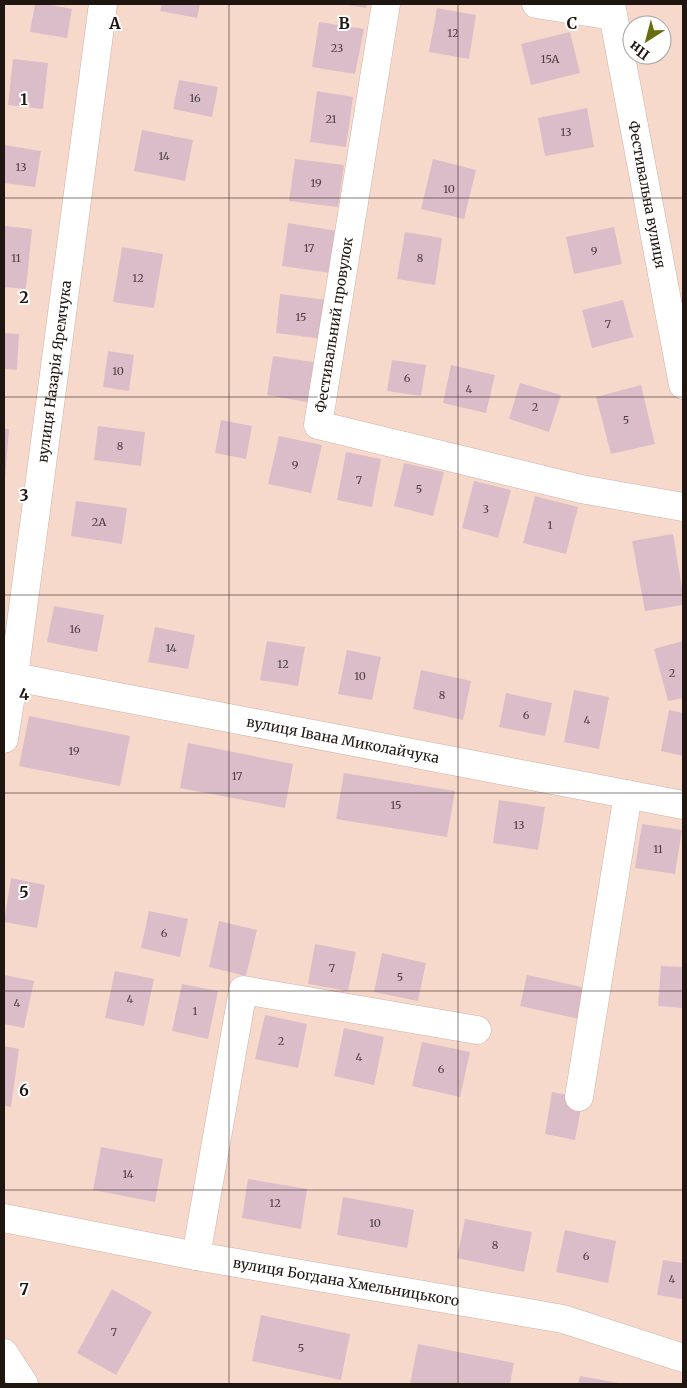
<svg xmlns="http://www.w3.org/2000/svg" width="687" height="1388" viewBox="0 0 687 1388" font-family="Merriweather,serif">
<rect width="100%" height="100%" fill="#f7d9cc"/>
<g fill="#dbbdc9">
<path d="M35 4H45L72 9 67 38 30 32Z"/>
<path d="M162 4H200L197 18 160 11Z"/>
<path d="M349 4H367L366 8 348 5Z"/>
<path d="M437 8 476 15 469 59 429 52Z"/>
<path d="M319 22 364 29 355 74 312 67Z"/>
<path d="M570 32 580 73 531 85 521 44Z"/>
<path d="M13 59 48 63 43 109 8 105Z"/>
<path d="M179 80 218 87 212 117 173 109Z"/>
<path d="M317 91 353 97 346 147 310 142Z"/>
<path d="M587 108 594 147 545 156 538 118Z"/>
<path d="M142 130 193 140 185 181 134 171Z"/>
<path d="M4 145 41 151 35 187 4 183Z"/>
<path d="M295 159 344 165 338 207 289 201Z"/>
<path d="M433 159 476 170 464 219 421 209Z"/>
<path d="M288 223 337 231 330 273 282 266Z"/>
<path d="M4 226 32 229 26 289 4 287Z"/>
<path d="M614 227 622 264 574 274 566 237Z"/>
<path d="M405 232 442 238 435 285 397 279Z"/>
<path d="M122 247 163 254 154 308 113 302Z"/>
<path d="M280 294 327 300 323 339 276 333Z"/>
<path d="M623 300 633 337 592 348 582 310Z"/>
<path d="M4 333 19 334 17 370 4 369Z"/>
<path d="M108 351 134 355 129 391 103 387Z"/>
<path d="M273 356 319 363 312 403 267 395Z"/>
<path d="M392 360 426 365 421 396 387 391Z"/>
<path d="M451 365 495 375 486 413 443 403Z"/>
<path d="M520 383 561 395 549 432 509 419Z"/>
<path d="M641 385 655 444 611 454 596 397Z"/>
<path d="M221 420 252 426 246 459 215 453Z"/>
<path d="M98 426 145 432 141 466 94 460Z"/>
<path d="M4 429H9L5 479H4Z"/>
<path d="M279 436 322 445 311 493 268 484Z"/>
<path d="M346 452 381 459 372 507 337 500Z"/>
<path d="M404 463 444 472 433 516 394 506Z"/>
<path d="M474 481 511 490 498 538 462 528Z"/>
<path d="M535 496 578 507 566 554 523 543Z"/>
<path d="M76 501 127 508 122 544 71 536Z"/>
<path d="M673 534 683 594V605L645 611 632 541Z"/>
<path d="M54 606 104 615 97 652 47 642Z"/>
<path d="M155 627 195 635 188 669 148 662Z"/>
<path d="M267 641 305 647 298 686 260 680Z"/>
<path d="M683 641V698L668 701 654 649Z"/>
<path d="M347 650 381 657 372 700 338 694Z"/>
<path d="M421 670 471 681 463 720 413 709Z"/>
<path d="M574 690 609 697 599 749 564 742Z"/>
<path d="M506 693 552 703 545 736 499 727Z"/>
<path d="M669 710 683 713V756L661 751Z"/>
<path d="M29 716 130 736 120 786 19 766Z"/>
<path d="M188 743 293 764 285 808 180 788Z"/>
<path d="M344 773 455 791 447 837 336 819Z"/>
<path d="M499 800 545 807 538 850 493 843Z"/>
<path d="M642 824 682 830 675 874 635 868Z"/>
<path d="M11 878 45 885 37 928 4 922Z"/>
<path d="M149 911 188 919 180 957 141 948Z"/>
<path d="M219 921 257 930 246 976 209 967Z"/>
<path d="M315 944 356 952 348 991 308 984Z"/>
<path d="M382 953 426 963 418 1001 374 992Z"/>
<path d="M661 966 683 967V1008L658 1006Z"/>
<path d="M115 971 154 979 144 1026 105 1018Z"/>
<path d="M4 975 34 981 24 1028 4 1024Z"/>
<path d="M527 975 591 989 584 1020 520 1006Z"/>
<path d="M182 984 218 991 208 1039 172 1031Z"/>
<path d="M265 1015 307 1024 298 1068 255 1059Z"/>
<path d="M344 1028 384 1037 374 1085 334 1076Z"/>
<path d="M422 1042 470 1052 460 1097 412 1086Z"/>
<path d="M4 1046 19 1049 11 1107 4 1106Z"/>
<path d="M552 1092 583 1098 575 1140 545 1134Z"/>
<path d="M101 1147 163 1159 155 1202 93 1190Z"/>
<path d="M248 1179 307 1189 301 1229 242 1218Z"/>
<path d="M343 1197 414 1210 407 1248 337 1235Z"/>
<path d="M465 1219 532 1232 524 1272 457 1258Z"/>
<path d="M565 1230 616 1241 608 1283 556 1272Z"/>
<path d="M663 1260 683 1263V1299L657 1295Z"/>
<path d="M112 1289 152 1312 116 1375 77 1353Z"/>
<path d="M261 1315 350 1334 341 1380 252 1361Z"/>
<path d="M418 1344 514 1363 510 1384H410Z"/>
<path d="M580 1376 619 1383V1384H578Z"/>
</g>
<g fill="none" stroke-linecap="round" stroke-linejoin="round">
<g stroke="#ceb1a4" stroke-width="29">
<g id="minor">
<path d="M386 4 318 425 581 489 683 507"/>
<path d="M536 4 613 16"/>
<path id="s1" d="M611 4 683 385"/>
<path id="s2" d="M4 675 683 805"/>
<path id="s3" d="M4 739 14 676 103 4"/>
<path d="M579 1097 628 794"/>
<path id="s4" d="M4 1218 196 1256 563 1319 683 1358"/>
<path d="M196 1256 243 990 477 1030"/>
<path d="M4 1353 24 1384"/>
</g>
</g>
<use href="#minor" stroke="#fff" stroke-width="28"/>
</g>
<path fill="none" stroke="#201611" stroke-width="1" stroke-opacity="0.55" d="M229 4V1384M458 4V1384M4 198H683M4 397H683M4 595H683M4 793H683M4 991H683M4 1190H683"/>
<g text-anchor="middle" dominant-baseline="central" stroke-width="4" stroke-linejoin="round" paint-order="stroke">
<g font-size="11" fill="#4f403f">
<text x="453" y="33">12</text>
<text x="337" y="48">23</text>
<text x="550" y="59">15А</text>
<text x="195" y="98">16</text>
<text x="331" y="119">21</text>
<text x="566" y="132">13</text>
<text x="164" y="156">14</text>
<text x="21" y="167">13</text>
<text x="316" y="183">19</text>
<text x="449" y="189">10</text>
<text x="309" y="248">17</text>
<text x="594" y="251">9</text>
<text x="16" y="258">11</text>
<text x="420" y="258">8</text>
<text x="138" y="278">12</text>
<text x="301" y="317">15</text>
<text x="608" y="324">7</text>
<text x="118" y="371">10</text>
<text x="407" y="378">6</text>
<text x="469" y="389">4</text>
<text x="535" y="407">2</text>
<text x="626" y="420">5</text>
<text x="120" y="446">8</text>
<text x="295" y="465">9</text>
<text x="359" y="480">7</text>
<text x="419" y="489">5</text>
<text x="486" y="509">3</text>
<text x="99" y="522">2А</text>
<text x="550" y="525">1</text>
<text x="75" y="629">16</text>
<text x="171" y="648">14</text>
<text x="283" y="664">12</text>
<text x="672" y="673">2</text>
<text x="360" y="676">10</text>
<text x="442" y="695">8</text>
<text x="526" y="715">6</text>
<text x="587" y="720">4</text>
<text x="74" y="751">19</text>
<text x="237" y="776">17</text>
<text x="396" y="805">15</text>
<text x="519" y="825">13</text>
<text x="658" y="849">11</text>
<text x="164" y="933">6</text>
<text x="332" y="968">7</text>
<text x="400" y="977">5</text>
<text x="130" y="999">4</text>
<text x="17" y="1003">4</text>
<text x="195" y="1011">1</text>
<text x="281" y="1041">2</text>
<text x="359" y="1057">4</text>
<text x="441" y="1069">6</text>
<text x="128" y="1174">14</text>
<text x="275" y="1203">12</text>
<text x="375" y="1223">10</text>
<text x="495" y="1245">8</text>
<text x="586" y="1256">6</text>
<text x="672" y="1279">4</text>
<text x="114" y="1332">7</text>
<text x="301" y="1348">5</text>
</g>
<g font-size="14" fill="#201611" stroke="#fff">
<text stroke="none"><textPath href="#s1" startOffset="194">Фестивальна вулиця</textPath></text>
<text transform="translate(334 325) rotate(-81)">Фестивальний провулок</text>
<text stroke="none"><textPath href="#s3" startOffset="371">вулиця Назарія Яремчука</textPath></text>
<text stroke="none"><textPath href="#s2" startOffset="345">вулиця Івана Миколайчука</textPath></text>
<text stroke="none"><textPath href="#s4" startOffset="348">вулиця Богдана Хмельницького</textPath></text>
</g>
</g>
<g font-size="16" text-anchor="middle" font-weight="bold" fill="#201611" stroke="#fff" stroke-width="4" stroke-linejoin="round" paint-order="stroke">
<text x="115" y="29">A</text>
<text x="344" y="29">B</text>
<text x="572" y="29">C</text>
<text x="24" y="105">1</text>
<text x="24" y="303">2</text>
<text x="24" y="501">3</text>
<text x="24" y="700">4</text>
<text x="24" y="898">5</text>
<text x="24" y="1096">6</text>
<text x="24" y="1295">7</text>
</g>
<rect width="687" height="1388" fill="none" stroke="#201611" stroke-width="10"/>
<g transform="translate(647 40) rotate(216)"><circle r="24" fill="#ffffff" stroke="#a6a2a0"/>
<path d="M0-4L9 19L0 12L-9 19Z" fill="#696d11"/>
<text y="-8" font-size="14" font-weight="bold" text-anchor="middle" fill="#201611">Пн</text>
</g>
</svg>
